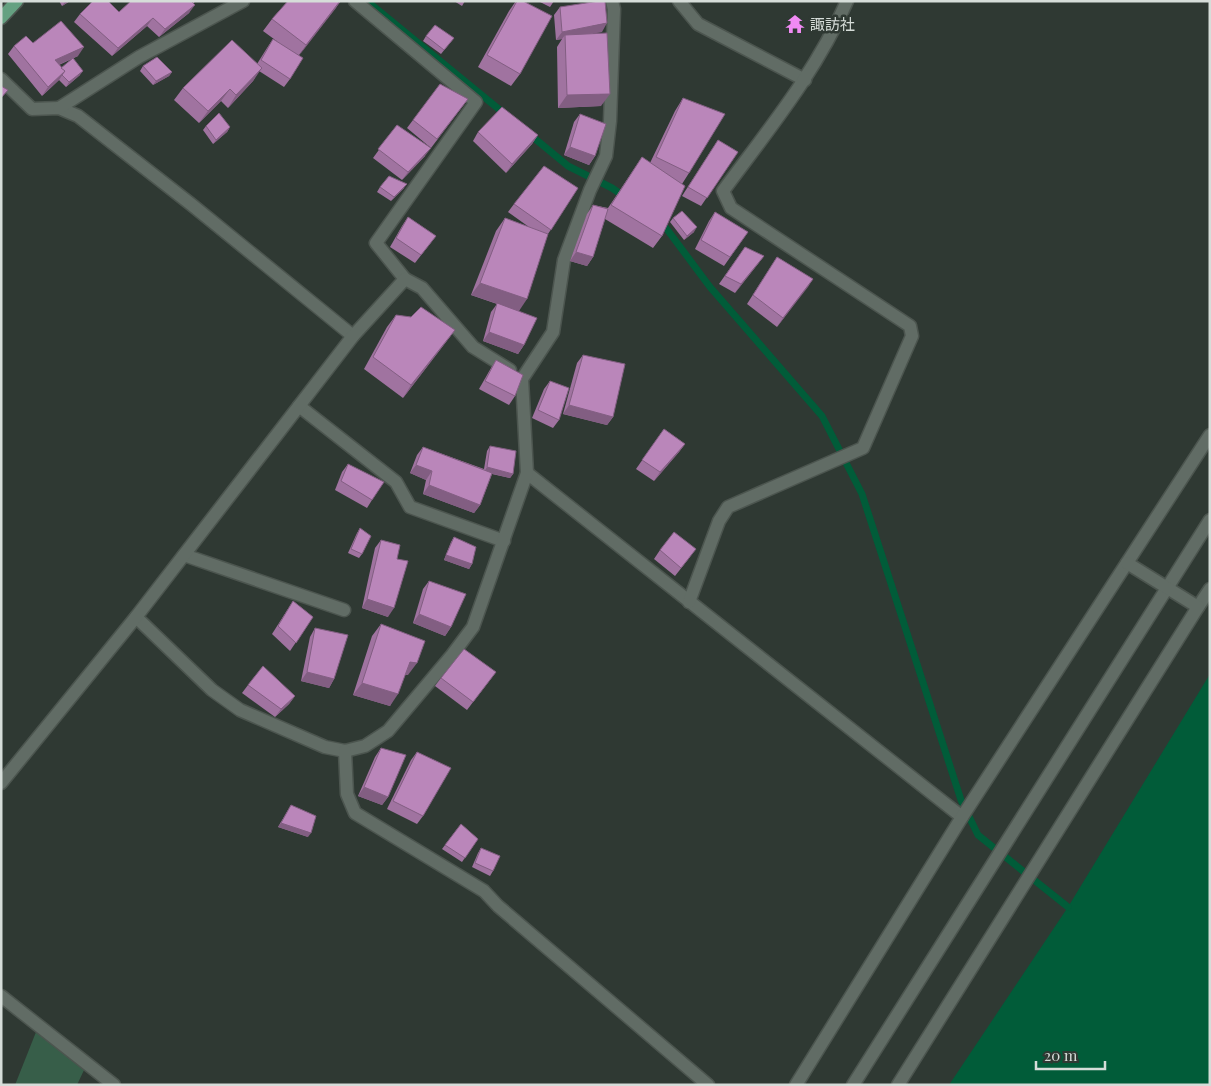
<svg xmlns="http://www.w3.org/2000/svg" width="1211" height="1086" viewBox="0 0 1211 1086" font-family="'Playfair Display','Noto Sans JP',serif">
<rect width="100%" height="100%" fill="#2f3933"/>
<path fill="#375e49" d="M36 1032 84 1070 77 1085H15Z"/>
<path fill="#015c39" d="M1210 674V1085H949L1068 907Z"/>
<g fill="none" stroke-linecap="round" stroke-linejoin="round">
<g stroke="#015c39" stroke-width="7">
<path d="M367 1 506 115"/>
<path d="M528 133 568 166 612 188 625 197"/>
<path d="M659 223 666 228 710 287 822 416 862 494 961 800 978 835 1068 907"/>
</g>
<g stroke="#4c554f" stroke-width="15">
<g id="minor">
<path d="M355 1 476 102 376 243 405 279"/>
<path d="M679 1 698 24 805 80"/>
<path d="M1 79 32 109 59 108 78 116 192 205 353 336"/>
<path d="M59 108 139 57 243 1"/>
<path d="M299 406 396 482 410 507 504 541"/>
<path d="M527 473 962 817"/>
<path d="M184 555 344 610"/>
<path d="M689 602 719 521 728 507 863 448 912 336 910 326 731 208 723 191C768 130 817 71 847 1"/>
<path d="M1198 607 1210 589"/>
<path d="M136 617 212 690 240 710 325 747 345 751 365 746 388 731 452 655 473 627 527 473 522 379 553 332 564 260 590 190 606 156 610 121 614 9 612 1"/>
<path d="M345 751 347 794 355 813 484 891 498 906 708 1085"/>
<path d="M1 783 136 617 353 336 405 279 422 288 473 347 510 370"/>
<path d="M1 996 114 1085"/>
<path d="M796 1085 962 817 1210 435"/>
<path d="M853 1085 1210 520"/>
<path d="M898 1085 1198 607 1127 563"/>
</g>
</g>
<g stroke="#4c554f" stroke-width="15">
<path id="major" d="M1 18 17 1"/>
</g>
<use href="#minor" stroke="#616c65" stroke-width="12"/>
<use href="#major" stroke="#65a181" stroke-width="12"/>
</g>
<g fill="#a073a0">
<path d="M59 1H70L62 6Z"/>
<path d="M131 1H195L189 13 159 37 147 26 112 56 74 22 80 14 119 12Z"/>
<path d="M288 1H341L299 55 290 79 284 87 259 71 253 81 228 108 221 101 199 123 174 100 183 88 257 64 267 48 273 39 278 42 263 31 272 19Z"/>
<path d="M454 1H465L462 6Z"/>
<path d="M516 1 520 74 511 86 478 67 509 11Z"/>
<path d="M538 1H554L550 7Z"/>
<path d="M560 7 602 32 593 33 601 106 558 108 557 47 562 39 556 40 554 15Z"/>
<path d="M426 36 454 38 441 54 423 41Z"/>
<path d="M33 43 78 56 59 65 61 68 80 75 66 87 59 80 42 96 8 54 14 46Z"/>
<path d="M143 66 172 72 169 76 153 85 140 71Z"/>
<path d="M683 98 689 173 682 184 662 236 653 248 605 219 593 257 587 266 570 261 587 214 593 205 608 208 642 157 650 163 675 111Z"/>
<path d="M468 99 431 148 407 128 413 120Z"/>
<path d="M580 114 595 156 589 165 564 155 574 122Z"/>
<path d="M397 125 425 156 402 180 373 158Z"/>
<path d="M206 126 230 127 227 132 213 144 203 130Z"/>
<path d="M478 132 538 135 532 144 506 173 473 141Z"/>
<path d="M718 140 738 152 701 206 682 196Z"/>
<path d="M380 187 404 188 391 201 377 192Z"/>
<path d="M578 188 548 234 519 311 524 345 518 354 483 341 491 312 497 304 471 295 496 231 505 218 529 227 508 212 514 204Z"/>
<path d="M715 212 748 232 724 266 695 249 709 221Z"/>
<path d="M408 217 436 236 415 263 390 247 402 226Z"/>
<path d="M673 218 694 232 684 240 670 222Z"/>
<path d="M745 247 764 256 735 293 719 284Z"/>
<path d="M777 257 813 279 777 327 747 304Z"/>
<path d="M396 315 411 317 455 330 446 342 403 398 364 369 387 327Z"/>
<path d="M583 355 613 417 607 425 563 414 577 363Z"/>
<path d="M496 360 515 396 509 405 479 389 491 368Z"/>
<path d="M550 381 559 420 553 428 532 418 544 389Z"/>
<path d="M664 429 685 444 679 452 654 481 636 469Z"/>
<path d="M490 446 513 474 510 478 492 474 480 505 474 513 423 494 426 480 410 473 417 455 423 447 484 469 487 451Z"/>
<path d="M348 464 372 500 367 508 335 490 342 472Z"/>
<path d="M360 528 362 554 359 558 348 553 357 533Z"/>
<path d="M454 537 472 564 469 569 444 560 451 542Z"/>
<path d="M381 540 388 617 362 608 375 548Z"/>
<path d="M660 550 690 557 675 576 654 559Z"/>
<path d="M429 581 451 627 445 636 413 623 423 589Z"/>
<path d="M293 601 313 617 290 651 272 634Z"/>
<path d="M381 624 408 675H405L390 706 353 695 372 636Z"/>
<path d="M315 628 334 679 329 688 301 681 310 637Z"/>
<path d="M496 672 467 710 435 686 441 678Z"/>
<path d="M248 685 295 696 289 704 275 717 242 693Z"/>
<path d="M381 748 388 797 382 805 358 796 375 757Z"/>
<path d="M417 752 423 816 417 824 387 809 411 760Z"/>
<path d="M291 805 308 837 278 827Z"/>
<path d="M461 824 478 839 462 862 442 849Z"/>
<path d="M481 848 493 871 490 876 472 867 478 853Z"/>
</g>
<g fill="#825e82">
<path d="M70 1 62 6 65 2Z"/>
<path d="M340 1 336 8 298 57 306 45Z"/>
<path d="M195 5 189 13 159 37 165 29Z"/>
<path d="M153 18 147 26 112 56 118 48Z"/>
<path d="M607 23 602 32 565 38V35L562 39 556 40 562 32Z"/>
<path d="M84 47 78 56 49 69 55 60Z"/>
<path d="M262 68 253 81 228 108 236 95Z"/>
<path d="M65 71 59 80 42 96 48 87Z"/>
<path d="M83 71 80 75 66 87 69 82Z"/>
<path d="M172 72 169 76 153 85 156 81Z"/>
<path d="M230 89 221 101 199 123 208 111Z"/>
<path d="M610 94 601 106 558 108 567 95Z"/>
<path d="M230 127 227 132 213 144 216 140Z"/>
<path d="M538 135 532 144 506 173 512 164Z"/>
<path d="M570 147 595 156 589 165 564 155Z"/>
<path d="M431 148 425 156 402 180 408 172Z"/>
<path d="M407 184 404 188 391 201 394 197Z"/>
<path d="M697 227 694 232 684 240 687 236Z"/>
<path d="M576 252 593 257 587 266 570 261Z"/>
<path d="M764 256 758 264 735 293 741 284Z"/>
<path d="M813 279 808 287 777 327 783 318Z"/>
<path d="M480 283 527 299 519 311 471 295Z"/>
<path d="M455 330 446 342 403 398 411 385Z"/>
<path d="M489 332 524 345 518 354 483 341Z"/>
<path d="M569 405 613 417 607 425 563 414Z"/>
<path d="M685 444 679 452 654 481 660 472Z"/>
<path d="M416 465 432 471 426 480 410 473Z"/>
<path d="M487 467 513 474 510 478 484 472Z"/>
<path d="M429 485 480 505 474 513 423 494Z"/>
<path d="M446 555 472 564 469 569 444 560Z"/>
<path d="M367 599 394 608 388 617 362 608Z"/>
<path d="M419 614 451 627 445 636 413 623Z"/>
<path d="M410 662 417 663 408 675H401Z"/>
<path d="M307 672 334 679 329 688 301 681Z"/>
<path d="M362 683 398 694 390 706 353 695Z"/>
<path d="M295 696 289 704 275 717 281 709Z"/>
<path d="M364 787 388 797 382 805 358 796Z"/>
<path d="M281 823 311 833 308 837 278 827Z"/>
</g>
<g fill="#ba86ba" stroke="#825e82">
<path d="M93 1H108L119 12 131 1H191L195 5 165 29 153 18 118 48 80 14Z"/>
<path d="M288 1H340L306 45 272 19Z"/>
<path d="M517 1H523L552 16 520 74 487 55Z"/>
<path d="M599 1H605L607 23 562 32 560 7Z"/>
<path d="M61 21 84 47 55 60 65 71 48 87 14 46 26 36 33 43Z"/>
<path d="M435 25 454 38 444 50 426 36Z"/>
<path d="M607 33 610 94 567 95 565 35Z"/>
<path d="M273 39 303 58 290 79 261 60Z"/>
<path d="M232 40 262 68 236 95 230 89 208 111 183 88Z"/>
<path d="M157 57 172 72 156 81 143 66Z"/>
<path d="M73 58 83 71 69 82 62 75 65 71 61 68Z"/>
<path d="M440 84 468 99 437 139 413 120Z"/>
<path d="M1 86 8 90 1 98Z"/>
<path d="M683 98 725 114 689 173 656 157Z"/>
<path d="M502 107 538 135 512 164 478 132Z"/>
<path d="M219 113 230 127 216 140 206 126Z"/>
<path d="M580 114 606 124 595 156 570 147Z"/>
<path d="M397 125 431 148 408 172 378 149Z"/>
<path d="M718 140 738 152 707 198 688 187Z"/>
<path d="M642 157 685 186 662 236 611 205Z"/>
<path d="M544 166 578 188 551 230 514 204Z"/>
<path d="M389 176 407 184 394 197 380 187Z"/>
<path d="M593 205 608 209 593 257 576 252Z"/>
<path d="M682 211 697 227 687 236 673 218Z"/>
<path d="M715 212 748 232 730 257 701 240Z"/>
<path d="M408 217 436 236 421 255 396 238Z"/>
<path d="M505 218 548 234 527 299 480 283Z"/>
<path d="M745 247 764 256 741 284 725 276Z"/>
<path d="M777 257 813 279 783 318 753 295Z"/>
<path d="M497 303 537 318 524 345 489 332Z"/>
<path d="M421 307 455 330 411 385 373 357 396 315 411 317Z"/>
<path d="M583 355 625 364 613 417 569 405Z"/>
<path d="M496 360 523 375 515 396 485 381Z"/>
<path d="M550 381 569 388 559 420 538 410Z"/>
<path d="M664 429 685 444 660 472 642 460Z"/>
<path d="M490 446 516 451 513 474 487 467Z"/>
<path d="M423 447 492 473 480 505 429 485 432 471 416 465Z"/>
<path d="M348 464 384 482 372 500 341 481Z"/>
<path d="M360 528 371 536 362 554 351 549Z"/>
<path d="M674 532 696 549 681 568 660 550Z"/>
<path d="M454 537 476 547 472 564 446 555Z"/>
<path d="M381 540 400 545 397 559 408 561 394 608 367 599Z"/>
<path d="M429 581 466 594 451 627 419 614Z"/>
<path d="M293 601 313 617 296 643 278 626Z"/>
<path d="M381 624 425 641 417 663 410 662 398 694 362 683Z"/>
<path d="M315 628 348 635 334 679 307 672Z"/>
<path d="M464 649 496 672 473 702 441 678Z"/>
<path d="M263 666 295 696 281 709 248 685Z"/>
<path d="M381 748 406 755 388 797 364 787Z"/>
<path d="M417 752 451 768 423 816 393 801Z"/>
<path d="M291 805 316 816 311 833 281 823Z"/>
<path d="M461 824 478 839 465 858 445 845Z"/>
<path d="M481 848 500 856 493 871 475 863Z"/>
</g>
<defs>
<g id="temple-bare" transform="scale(1.5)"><path d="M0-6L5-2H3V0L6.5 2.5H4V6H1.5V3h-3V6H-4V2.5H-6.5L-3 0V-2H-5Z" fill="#f18af4" stroke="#2f3933" stroke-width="2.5" paint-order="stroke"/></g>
</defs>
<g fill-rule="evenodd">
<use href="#temple-bare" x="795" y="24"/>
</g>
<g text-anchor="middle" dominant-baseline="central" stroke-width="5" stroke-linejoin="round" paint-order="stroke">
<g font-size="15" fill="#d6ddd9" stroke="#2f3933" text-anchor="start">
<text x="810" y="24">諏訪社</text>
</g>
</g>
<rect width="1211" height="1086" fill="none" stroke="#d6ddd9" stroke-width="5"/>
<path d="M1036 1061v8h69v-8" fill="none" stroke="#d6ddd9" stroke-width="2.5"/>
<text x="1044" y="1061" font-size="15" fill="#d6ddd9" stroke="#2f3933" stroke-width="4" paint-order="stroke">20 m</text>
</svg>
